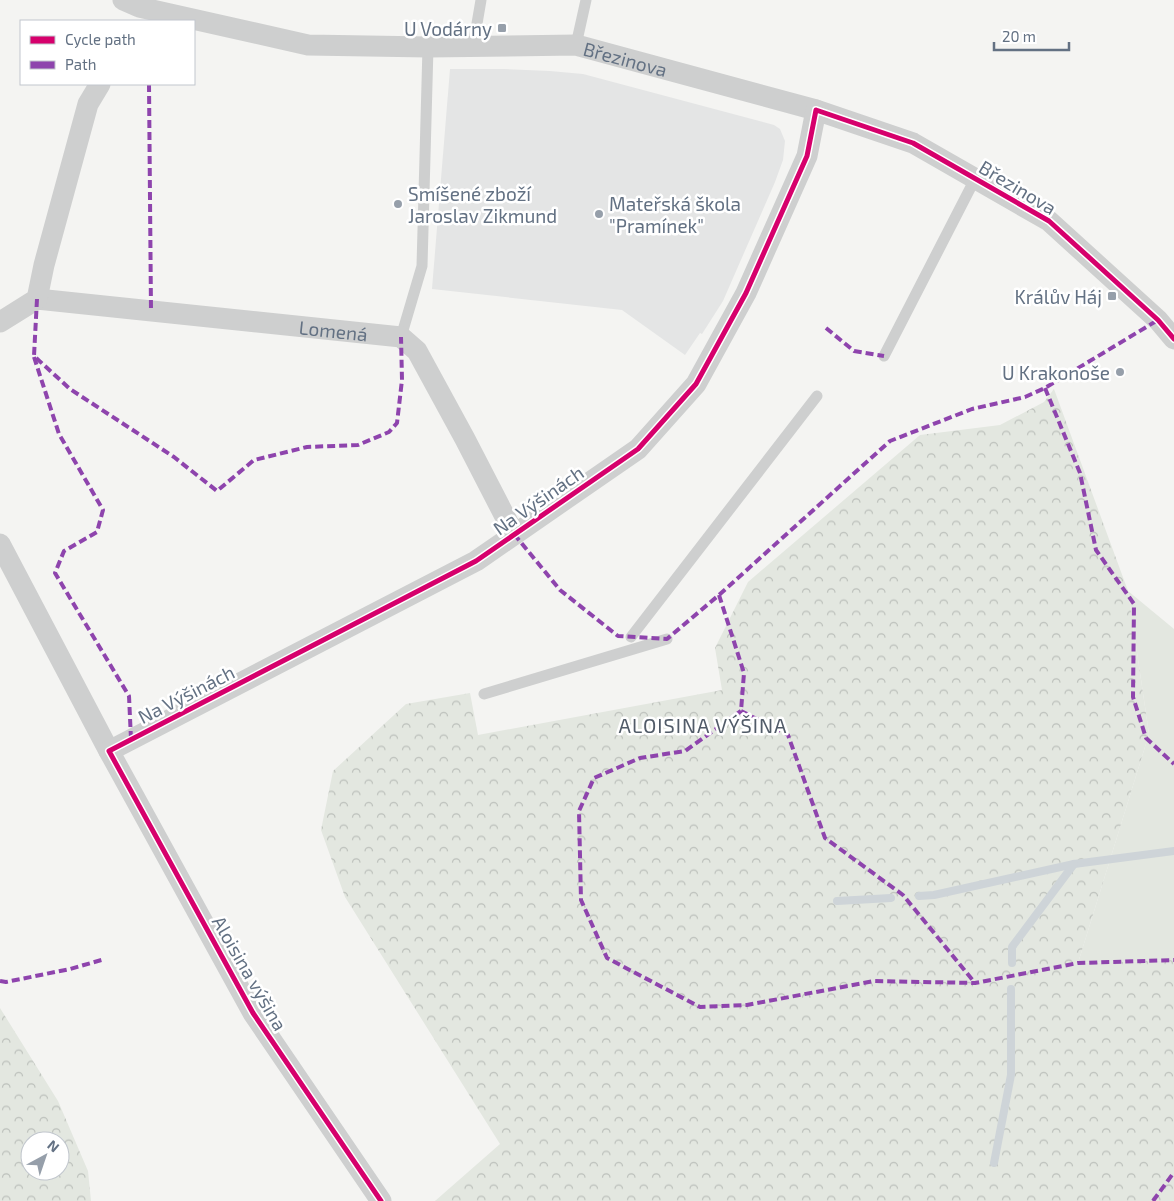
<svg xmlns="http://www.w3.org/2000/svg" width="1174" height="1201" viewBox="0 0 1174 1201" font-family="'Exo 2',sans-serif">
<defs>
<pattern id="forest-crowns" width="20" height="18" patternUnits="userSpaceOnUse" patternTransform="scale(1.25)"><rect width="20" height="18" fill="#e3e7e0"/><path d="M2 6a3 3 0 1 1 6 0M12 15a3 3 0 1 1 6 0" fill="none" stroke="#bcc0bb"/></pattern>
</defs>
<rect width="100%" height="100%" fill="#f4f4f2"/>
<path fill="#e4e5e5" d="M450 69H504L550 71 583 74 774 125 780 129 785 141 783 160 775 182 723 301 702 334 700 333 685 355 622 310 432 289Z"/>
<path fill="#e3e7e0" d="M1128 591 1174 629V960L1078 963 1149 734Z"/>
<g fill="url(#forest-crowns)" fill-rule="evenodd">
<path d="M1054 389 1128 591 1149 734 1078 963 1174 960V1201H435L500 1144 345 897 321 830 333 771 406 704 470 693 478 735 722 690 715 648 748 582 920 435 1000 425 1044 402Z"/>
<path d="M0 1008 58 1101 88 1171 91 1201H0ZM30 1141H60V1171H30Z"/>
</g>
<g fill="none" stroke-linecap="round" stroke-linejoin="round">
<g stroke="#ced4d8" stroke-width="8">
<path d="M919 896 934 895 1074 864 1174 851"/>
<path d="M837 901 891 898"/>
<path d="M1012 963V947L1074 864"/>
<path d="M994 1163 1011 1075V989"/>
</g>
<g stroke="#cecfcf" stroke-width="11">
<path d="M576 45 586 0"/>
<path d="M473 47 481 0"/>
<path d="M401 337 422 266 428 47"/>
<path d="M884 356 975 179"/>
<path d="M631 637 817 396"/>
<path d="M484 694 667 639"/>
</g>
<g stroke="#cecfcf" stroke-width="21">
<path id="s1" d="M123 0 139 7 308 45 428 47 576 45 816 110 913 143 1049 221 1158 320 1174 339"/>
<path id="s2" d="M37 299 401 337 417 351 465 439 514 534"/>
<path d="M0 322 37 299 44 265 88 104 100 84"/>
<path d="M0 544 109 751 253 1013 381 1201"/>
<path d="M109 751 476 561 638 449 696 384 746 293 807 156 816 110"/>
</g>
<g stroke="#8e44ad" stroke-width="4" stroke-dasharray="8 4" stroke-linecap="butt">
<path d="M149 84 151 311"/>
<path d="M37 299 34 356 70 389 174 457 217 491 254 460 307 447 358 445 389 432 397 423 402 380 401 337"/>
<path d="M826 328 854 351 884 356"/>
<path d="M34 357 59 434 103 510 97 532 64 551 55 573 129 696 131 739"/>
<path d="M1045 388 1080 473 1096 550 1134 604 1133 697 1146 738 1174 764"/>
<path d="M514 534 560 590 618 636 667 639 719 595 890 441 972 409 1025 397 1045 388 1158 320"/>
<path d="M719 595 744 673 741 711 685 751 640 758 594 778 579 811 581 900 607 958 700 1007 747 1005 874 981 975 983 1078 963 1174 960"/>
<path d="M741 711 788 735 825 838 903 895 975 983"/>
<path d="M0 981 6 982 70 969 105 959"/>
<path d="M1153 1201 1172 1175 1174 1174"/>
</g>
<g stroke="#fff" stroke-width="8">
<path id="cycleway" d="M381 1201 253 1013 109 751 476 561 638 449 696 384 746 293 807 156 816 110 913 143 1049 221 1158 320 1174 339"/>
</g>
<use href="#cycleway" stroke="#d6006c" stroke-width="5"/>
</g>
<g fill="#969faa" stroke="#fff" stroke-width="2">
<rect x="497" y="23" width="10" height="10" rx="2.5"/>
<circle cx="398" cy="204" r="5"/>
<circle cx="599" cy="214" r="5"/>
<rect x="1107" y="291" width="10" height="10" rx="2.5"/>
<circle cx="1120" cy="372" r="5"/>
</g>
<g text-anchor="middle" dominant-baseline="central" stroke-width="5" stroke-linejoin="round" paint-order="stroke">
<g font-size="19" fill="#637183" stroke="#fff" text-anchor="end">
<text x="492" y="28">U Vodárny</text>
<text x="408" y="193" text-anchor="start">Smíšené zboží<tspan x="408" dy="22">Jaroslav Zikmund</tspan></text>
<text x="609" y="203" text-anchor="start">Mateřská škola<tspan x="609" dy="22">"Pramínek"</tspan></text>
<text x="1102" y="296">Králův Háj</text>
<text x="1110" y="372">U Krakonoše</text>
</g>
<g font-size="19" fill="#637183" stroke="#fff">
<text stroke="none"><textPath href="#s1" startOffset="510">Březinova</textPath></text>
<text transform="translate(1018 187) rotate(31)">Březinova</text>
<text stroke="none"><textPath href="#s2" startOffset="298">Lomená</textPath></text>
<text transform="translate(538 500) rotate(-35)">Na Výšinách</text>
<text transform="translate(186 694) rotate(-27)">Na Výšinách</text>
<text transform="translate(250 973) rotate(60)">Aloisina výšina</text>
</g>
<g font-size="20" letter-spacing="1" fill="#515b68" stroke="#fff">
<text x="703" y="725">ALOISINA VÝŠINA</text>
</g>
</g>
<rect x="20" y="20" width="175" height="65" fill="#ffffff" stroke="#c1c6cd"/>
<rect x="30" y="36" width="25" height="8" fill="#d6006c" stroke="#c1c6cd"/>
<text x="65" y="45" font-size="15" fill="#637183">Cycle path</text>
<rect x="30" y="61" width="25" height="8" fill="#8e44ad" stroke="#c1c6cd"/>
<text x="65" y="70" font-size="15" fill="#637183">Path</text>
<g transform="translate(45 1156) rotate(40)"><circle r="24" fill="#ffffff" stroke="#c1c6cd"/>
<path d="M0-4L9 19L0 12L-9 19Z" fill="#969faa"/>
<text y="-8" font-size="14" font-weight="bold" text-anchor="middle" fill="#637183">N</text>
</g>
<path d="M994 42v8h75v-8" fill="none" stroke="#637183" stroke-width="2.5"/>
<text x="1002" y="42" font-size="15" fill="#637183" stroke="#ffffff" stroke-width="4" paint-order="stroke">20 m</text>
</svg>
